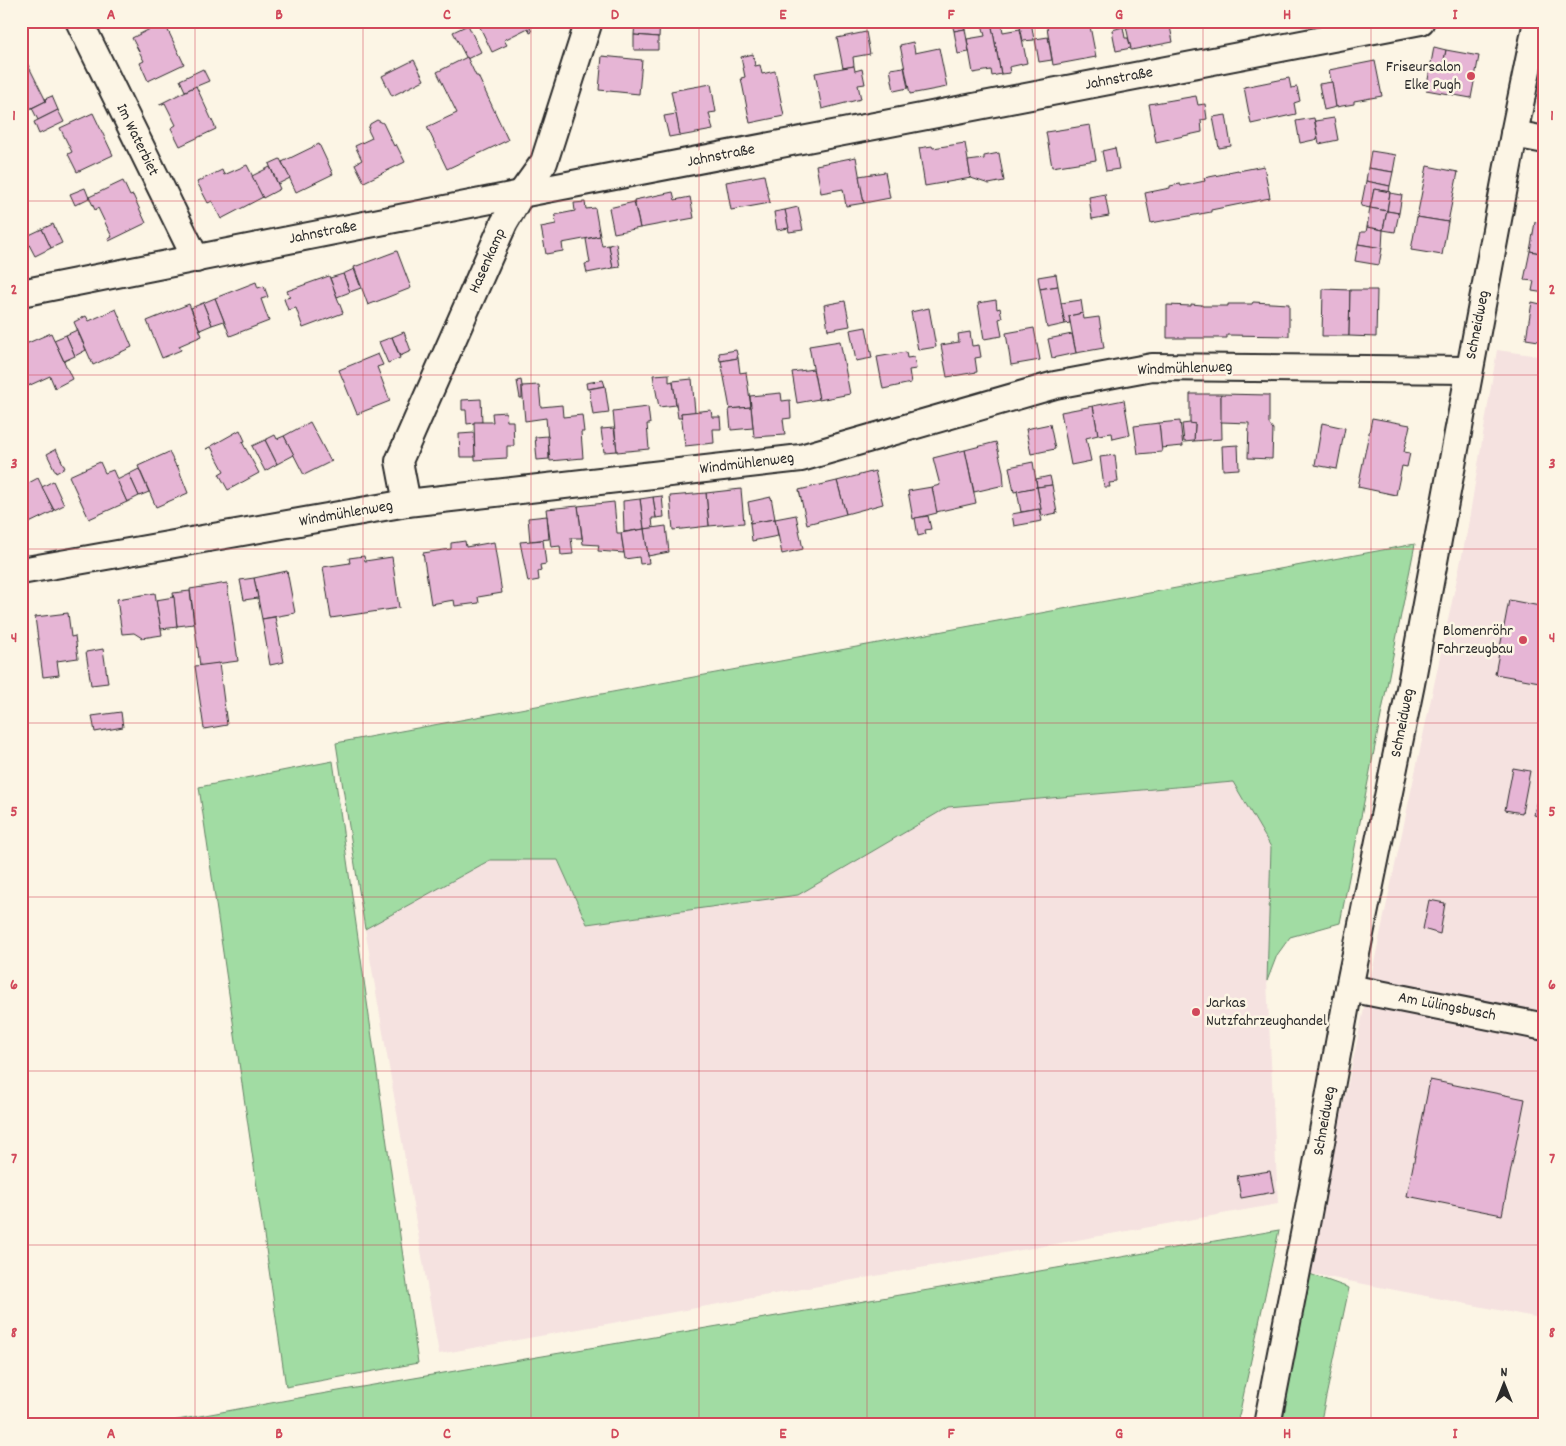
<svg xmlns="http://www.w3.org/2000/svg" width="1566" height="1446" viewBox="0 0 1566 1446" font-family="Dekko,sans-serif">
<rect width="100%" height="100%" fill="#fcf5e5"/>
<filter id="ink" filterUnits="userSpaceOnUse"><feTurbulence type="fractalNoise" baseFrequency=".02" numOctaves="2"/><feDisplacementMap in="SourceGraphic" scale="10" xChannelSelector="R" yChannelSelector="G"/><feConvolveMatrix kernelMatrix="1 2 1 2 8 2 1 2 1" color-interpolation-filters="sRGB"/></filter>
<g filter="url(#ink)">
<g fill="#f5e2e0">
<path d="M1497 350 1545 357V1319L1307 1273 1467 532Z"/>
<path d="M1233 782 1271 847 1267 981 1278 1204 439 1354 365 929 490 860H558L587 924 798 895 948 807Z"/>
</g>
<g fill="#a1dca3" stroke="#668467">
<path d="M1415 544 1340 923 1290 937 1277 955 1267 981 1271 847 1233 782 948 807 798 895 587 924 558 860H490L365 929 336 743Z"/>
<path d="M333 761 418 1363 286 1387 199 787Z"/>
<path d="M1279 1230 1237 1425H150L315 1395Z"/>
<path d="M1307 1273 1349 1288 1320 1425H1279Z"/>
</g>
<g fill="#e6b5d5" stroke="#2b2b2b">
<path d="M151 21H169L165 23 164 22 153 27Z"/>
<path d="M477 21H527L532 32 530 33 528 28 504 40 507 45 492 52Z"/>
<path d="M635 21H660L659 37 634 35Z"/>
<path d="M1001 21 1003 32 1020 29 1027 63 1009 67 1010 73 1001 74 991 22Z"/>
<path d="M1019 21H1031L1034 40 1023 41Z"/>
<path d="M1046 21H1089L1096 57 1053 65Z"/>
<path d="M1125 21H1169L1173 42 1131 50Z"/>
<path d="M1257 21H1296L1258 27Z"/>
<path d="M164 22 184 64 148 81 140 63 144 61 132 38Z"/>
<path d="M964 22 965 29 954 31 952 24Z"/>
<path d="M991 22 1001 74 992 76 991 70 973 73 967 39 985 36 982 24Z"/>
<path d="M468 25 481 52 467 59 453 32Z"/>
<path d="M1123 27 1125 38H1128L1131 48 1116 51 1112 30Z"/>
<path d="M965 29 969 52 958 54 954 31Z"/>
<path d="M866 32 870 54 853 57 854 66 843 68 837 38Z"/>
<path d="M634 35 658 37V50H634Z"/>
<path d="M1048 37 1052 60 1039 62 1035 39Z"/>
<path d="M913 42 915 53 939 48 947 87 910 94 900 45Z"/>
<path d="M1434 47 1446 50 1442 71 1430 69Z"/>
<path d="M1446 50 1479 56 1471 98 1426 90 1430 69 1442 71Z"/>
<path d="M753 54 755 66 760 65 762 74 775 71 784 116 750 123 741 78 745 77 741 57Z"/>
<path d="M602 56 642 60 639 94 599 90Z"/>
<path d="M467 57 476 76H478L508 140 447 169 427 127 457 113 437 72Z"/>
<path d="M414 60 424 80 392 96 382 76Z"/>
<path d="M26 61 46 101 21 113V63Z"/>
<path d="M1375 61 1382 96 1354 101V104L1336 107 1329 70Z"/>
<path d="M854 66 855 71 862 69 865 84 858 85 861 99 822 109 815 73Z"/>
<path d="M904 67 908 88 894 91 890 69Z"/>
<path d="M203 69 209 81 185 91 180 80Z"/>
<path d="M1289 78 1291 88 1297 87 1300 101 1294 103 1296 114 1251 124 1244 87Z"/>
<path d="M1332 82 1336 107 1324 110 1319 84Z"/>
<path d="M711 84 716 112 709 113 713 130 680 136 671 91Z"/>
<path d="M196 86 216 129 180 146 171 128 176 125 165 103 160 105V104Z"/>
<path d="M52 96 58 110 38 120 32 108 46 101 45 99Z"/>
<path d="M1196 96 1198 105 1205 104 1207 119 1201 120 1202 132 1156 142 1149 104Z"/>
<path d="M58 110 64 122 39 134 34 122Z"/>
<path d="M93 113 113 155 77 172 68 154 72 152 60 128Z"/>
<path d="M676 114 680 135 669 137 664 116Z"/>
<path d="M1226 115 1231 146 1219 148 1213 117Z"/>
<path d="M1314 118 1318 139 1300 143 1296 121Z"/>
<path d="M1334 118 1338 140 1319 144 1315 121Z"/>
<path d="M377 120 383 123 394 146 396 144 405 162 364 182 355 164 362 160 355 146 372 138 368 130 370 124Z"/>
<path d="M1090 125 1096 160 1052 167 1046 132Z"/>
<path d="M965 143 971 178 925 186 919 148 932 146 933 148Z"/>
<path d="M319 144 333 174 296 192 282 162Z"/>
<path d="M1115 148 1119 169 1106 171 1102 151Z"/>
<path d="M1371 151 1396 155 1393 172 1368 168Z"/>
<path d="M999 153 1004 181 989 184 971 178 968 161 984 159V156Z"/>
<path d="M856 157 864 203 846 206 843 189 821 193 816 165Z"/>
<path d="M280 159 290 178 278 184 269 164Z"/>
<path d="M247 165 263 197 221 219 212 201 208 203 197 182 222 170 224 175Z"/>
<path d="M1264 166 1270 198 1211 210V212L1151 223 1145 193 1170 188V186L1180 184 1181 186 1205 181 1204 178 1229 173 1228 172 1238 170V171Z"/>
<path d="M1427 166 1458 172 1448 222 1417 217Z"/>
<path d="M270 167 280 189 263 198 252 176Z"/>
<path d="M1368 168 1393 172 1390 186 1366 181Z"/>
<path d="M885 172 890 198 864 203 859 176Z"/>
<path d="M764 175 770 203 731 210 726 182Z"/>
<path d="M123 181 130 196 133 195 146 223 109 241 108 239 112 237 98 208 95 210 89 197Z"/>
<path d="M1366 181 1390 186 1389 192 1374 189 1370 208 1361 206Z"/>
<path d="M85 188 89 198 75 205 70 194Z"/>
<path d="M1374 189 1390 192 1387 211 1370 208Z"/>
<path d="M673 192 675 200 690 197 694 218 640 228 634 200Z"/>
<path d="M1390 193 1402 195 1399 213 1387 211Z"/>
<path d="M1105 194 1109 216 1092 219 1089 197Z"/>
<path d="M585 202 586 209 595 208 600 236 562 243 563 251 546 254 541 227 556 224 555 215 575 211 574 203Z"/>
<path d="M634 202 640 228 614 233 609 208Z"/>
<path d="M798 207 803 230 789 232 785 210Z"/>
<path d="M1370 208 1387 211 1383 230 1367 227Z"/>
<path d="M785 210 789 228 777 230 774 212Z"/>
<path d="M1387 211 1399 213 1395 232 1383 230Z"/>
<path d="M1417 217 1448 222 1442 255 1411 250Z"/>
<path d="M1535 222 1545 224V254L1530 251Z"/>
<path d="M53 224 62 243 51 248 42 229Z"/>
<path d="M1367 227 1383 230 1382 248 1358 244 1361 232H1366Z"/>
<path d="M42 229 51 248 35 256 25 237Z"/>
<path d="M600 236 602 246 609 245 613 268 587 273 585 264 590 263 586 239Z"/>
<path d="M25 237 29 245 23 248 21 239Z"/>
<path d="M616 243 620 267 613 268 609 245Z"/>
<path d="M1358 244 1382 248 1379 265 1355 261Z"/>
<path d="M397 251 411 288 368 305 354 267Z"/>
<path d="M1530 251 1545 254V293L1532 291 1534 281 1524 280Z"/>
<path d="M354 269 361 288 350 292 343 274Z"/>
<path d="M343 274 350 292 337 297 330 278Z"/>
<path d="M1056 274 1058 286 1040 289 1038 277Z"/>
<path d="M329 276 343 313 303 328 296 308 288 310 284 299 290 297 287 291Z"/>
<path d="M256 282 258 288 264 286 268 297 261 299 269 321 230 336 215 298Z"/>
<path d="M1058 286 1065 324 1047 328 1040 289Z"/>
<path d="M1323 289 1350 290 1349 336H1322Z"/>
<path d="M1350 290H1377L1376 337 1349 336Z"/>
<path d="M215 298 224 321 212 325 203 303Z"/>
<path d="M996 300 997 309 1000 308 1002 318 999 319 1002 336 984 339 978 303Z"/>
<path d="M1081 300 1083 313 1069 316 1070 323 1065 324 1061 303Z"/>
<path d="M845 301 850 326 828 330 824 305Z"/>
<path d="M1253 302 1289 304V336L1227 335V338H1167V305L1191 306V304L1202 305V306H1228V304H1252Z"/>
<path d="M1532 302 1545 305V342L1526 339Z"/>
<path d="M203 303 212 325 200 330 191 308Z"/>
<path d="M189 304 202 336 179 346 181 350 162 358 147 321Z"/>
<path d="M929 308 936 347 918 350 911 312Z"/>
<path d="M116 309 132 347 93 365 74 322 86 316 89 321Z"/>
<path d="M1083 313 1084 319 1099 317 1104 348 1076 353 1069 316Z"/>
<path d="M866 327 872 358 856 361 850 330Z"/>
<path d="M1034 328 1040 360 1011 365 1006 333Z"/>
<path d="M77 330 86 350 75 356 66 335Z"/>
<path d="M404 332 411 351 400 356 392 337Z"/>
<path d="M970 332 972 346 979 345 981 357 975 358 977 372 947 377 941 345 959 342 958 334Z"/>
<path d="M51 333 72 379 55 388 50 376 28 386 21 372V346Z"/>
<path d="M1072 334 1076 353 1052 358 1048 339Z"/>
<path d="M66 335 75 356 64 361 54 340Z"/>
<path d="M392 337 400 358 388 363 379 342Z"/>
<path d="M840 341 850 394 819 400 809 346Z"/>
<path d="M736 350 738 358 720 361 719 353Z"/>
<path d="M906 352 907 358 914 357 916 369 909 370 911 383 883 389 877 357Z"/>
<path d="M378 354 383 365 377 367 390 401 357 414 339 370Z"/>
<path d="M738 358 740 373 746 372 751 407 730 409 721 361Z"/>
<path d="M813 369 819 399 797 403 792 372Z"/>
<path d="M669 374V382L673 381 676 405 659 407 653 375Z"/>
<path d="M692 379 695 412 681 413 682 418H678L673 381Z"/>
<path d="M521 380 522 386V398H520L517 381Z"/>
<path d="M603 380 605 386 587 389 586 383Z"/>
<path d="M539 385 541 407 562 405 563 417 582 415 584 432H581L583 458 550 461 546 418 525 421 522 386Z"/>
<path d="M605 386 609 413 593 415 589 389Z"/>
<path d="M781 393 782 401 790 400 791 418 783 419 785 435 754 437 750 396Z"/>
<path d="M1190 394H1221L1222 439 1194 441 1195 424H1190Z"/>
<path d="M1221 394 1269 395V424L1273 429 1272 459 1248 458 1249 423 1221 422Z"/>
<path d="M481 399 482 422 467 424 466 410H462V400Z"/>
<path d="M1124 400 1130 435 1113 439 1112 433 1098 435 1093 406Z"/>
<path d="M1093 406 1098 435 1086 438 1091 461 1071 465 1061 412Z"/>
<path d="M648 407 650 424H647L649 449 617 452 613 411Z"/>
<path d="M751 407 753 428 731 430 729 409Z"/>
<path d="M711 410 712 417H720L721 429H713L714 443 685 446 681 413Z"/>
<path d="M506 412 507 421H513L514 446H507V458L475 460 474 422H493L492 413Z"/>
<path d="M1372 418 1410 425 1404 452 1410 453 1407 467 1402 466 1396 495 1358 487Z"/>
<path d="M1180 421 1183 446 1161 448 1159 423Z"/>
<path d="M310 422 330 460 332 461 304 475 284 436Z"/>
<path d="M1159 423 1162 452 1138 454 1134 426Z"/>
<path d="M1190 423 1195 424 1194 441 1184 442 1182 424Z"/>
<path d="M1322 423 1345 428 1337 469 1315 465Z"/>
<path d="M1050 424 1055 449 1031 454 1026 429Z"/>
<path d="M614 428 617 451 604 452 601 429Z"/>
<path d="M240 430 245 441 242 442 259 473 228 490 219 474 224 471 211 447 206 449Z"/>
<path d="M474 433 475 457H460L459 434Z"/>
<path d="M275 435 277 439 284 436 294 455 277 464 265 440Z"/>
<path d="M548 436 549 459 537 460 535 437Z"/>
<path d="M265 440 277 464 265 471 252 446Z"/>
<path d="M996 442 1003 471 1004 485 974 492 965 450Z"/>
<path d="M1238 445 1239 469 1223 470 1222 446Z"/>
<path d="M56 449 65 468 56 473 47 454Z"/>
<path d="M965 450 976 503 936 512 932 487 940 485 933 458Z"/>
<path d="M169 452 176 466 177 465 188 493 156 507 138 466Z"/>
<path d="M1115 455 1118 482 1109 483 1110 487H1104L1100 457Z"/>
<path d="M100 462 105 473 113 470 127 502 89 519 69 476Z"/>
<path d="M1033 462 1037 487 1014 492 1009 467Z"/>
<path d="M139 469 149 492 139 496 129 474Z"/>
<path d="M875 471 883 504 846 514 837 481Z"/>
<path d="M129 474 139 496 127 502 117 480Z"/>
<path d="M1050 476 1052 485 1037 487 1036 479Z"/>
<path d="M38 478 54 511 21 527V487Z"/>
<path d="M53 481 64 505 54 510 42 487Z"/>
<path d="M837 481 846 514 807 524 799 490Z"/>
<path d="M1052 485 1057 513 1042 516 1037 487Z"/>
<path d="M932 487 937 513 913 519 908 491Z"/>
<path d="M1037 487 1041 509 1021 512 1017 491Z"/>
<path d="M741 489 744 523 709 526 706 493Z"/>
<path d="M706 493 709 526 673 530 670 496Z"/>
<path d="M662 496 664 517 656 518 653 497Z"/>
<path d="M653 497 656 518H652L653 528 644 529 640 499Z"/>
<path d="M771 497 775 519 750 523 749 522 751 521 748 502Z"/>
<path d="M640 499 644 529 624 532 623 501Z"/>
<path d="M614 502 617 533H621L624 553 598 551 599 545 583 544 578 506Z"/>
<path d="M578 506 582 538H571L573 554 561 555 560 546 551 547 546 509Z"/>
<path d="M1039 509 1042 521 1014 526 1012 514Z"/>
<path d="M796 515 803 549 782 554 775 519Z"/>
<path d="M547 516 549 539 530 541 528 518Z"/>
<path d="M928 516 931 529 925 530 926 534 918 536 915 518Z"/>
<path d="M775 519 778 536 752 541 750 523Z"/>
<path d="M666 526 669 552 648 556 644 529Z"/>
<path d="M644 529 649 563 640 564 639 557 625 559 621 533Z"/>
<path d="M543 540 546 564 540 565 541 571 538 572 539 580 528 582 520 542Z"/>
<path d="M465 541 466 547 494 542 502 593 478 597 479 603 455 606 454 600 431 604 423 553 451 549V543Z"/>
<path d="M364 556 365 561 392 557 399 608 331 618 323 567 350 563 349 558Z"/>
<path d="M287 571 295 613 262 619 254 578Z"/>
<path d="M254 578 258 598 244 600 240 580Z"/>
<path d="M227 583 238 661 200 666 190 589Z"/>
<path d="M190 591 194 624 177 626 173 593Z"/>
<path d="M155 593 162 635 142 638 134 633 122 634 117 599Z"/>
<path d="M174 597 177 627 161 629 156 600Z"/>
<path d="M1509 600 1545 607V683L1495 674Z"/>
<path d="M68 613 71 637 75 636 78 658 57 661 59 675 43 677 35 617Z"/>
<path d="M275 617 284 662 270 665 262 619Z"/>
<path d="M103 649 108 683 91 685 86 652Z"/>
<path d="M219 663 227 725 204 729 195 666Z"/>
<path d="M121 712 123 727 95 732 92 716Z"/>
<path d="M1513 768 1530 771 1522 813 1505 810Z"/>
<path d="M1542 773 1545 774V818L1534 815Z"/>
<path d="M1429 900 1445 903 1440 934 1423 929Z"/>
<path d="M1430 1080 1525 1099 1502 1215 1407 1196Z"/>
<path d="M1270 1171 1274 1192 1241 1198 1237 1176Z"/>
</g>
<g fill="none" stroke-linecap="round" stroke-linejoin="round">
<g stroke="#2b2b2b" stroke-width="30">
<g id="street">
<path d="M79 21 196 259"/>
<path d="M1514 134 1545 140"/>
<path d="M21 293 521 194 1421 21"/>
<path d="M407 503 399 461 504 223 521 194 544 162 589 21"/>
<path d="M21 571 407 503 801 458 1055 385 1152 367 1469 370"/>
<path d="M1349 988 1545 1027"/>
<path d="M1267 1425 1307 1219 1349 988 1411 684 1514 134 1537 21"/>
</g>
</g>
<use href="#street" stroke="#fcf5e5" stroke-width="26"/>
</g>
</g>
<path fill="none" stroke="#d1495b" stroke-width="1" stroke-opacity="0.55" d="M195 21V1425M363 21V1425M531 21V1425M699 21V1425M867 21V1425M1035 21V1425M1203 21V1425M1371 21V1425M21 201H1545M21 375H1545M21 549H1545M21 723H1545M21 897H1545M21 1071H1545M21 1245H1545"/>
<g fill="#d1495b" stroke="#fcf5e5" stroke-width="2">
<circle cx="1471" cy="76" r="5"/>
<circle cx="1523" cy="640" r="5"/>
<circle cx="1196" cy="1012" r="5"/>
</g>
<g text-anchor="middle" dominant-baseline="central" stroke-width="5" stroke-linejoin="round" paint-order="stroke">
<g font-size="16" fill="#2b2b2b" stroke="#fcf5e5" text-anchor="end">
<text x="1461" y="67">Friseursalon<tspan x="1461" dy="18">Elke Pugh</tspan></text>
<text x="1513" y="631">Blomenröhr<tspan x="1513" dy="18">Fahrzeugbau</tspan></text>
<text x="1206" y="1003" text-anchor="start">Jarkas<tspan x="1206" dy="18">Nutzfahrzeughandel</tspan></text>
</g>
<g font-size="16" fill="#2b2b2b" stroke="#fcf5e5">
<text transform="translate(1119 79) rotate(-11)">Jahnstraße</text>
<text transform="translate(137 140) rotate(64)">Im Waterbiet</text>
<text transform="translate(721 156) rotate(-11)">Jahnstraße</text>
<text transform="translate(323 233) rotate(-11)">Jahnstraße</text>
<text transform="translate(488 261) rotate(-66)">Hasenkamp</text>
<text transform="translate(1478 325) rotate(-79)">Schneidweg</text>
<text transform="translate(1185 369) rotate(-2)">Windmühlenweg</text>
<text transform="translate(747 464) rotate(-7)">Windmühlenweg</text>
<text transform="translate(346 514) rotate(-10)">Windmühlenweg</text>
<text transform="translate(1403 723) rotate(-79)">Schneidweg</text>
<text transform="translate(1447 1007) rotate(11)">Am Lülingsbusch</text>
<text transform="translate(1325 1121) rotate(-80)">Schneidweg</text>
</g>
</g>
<rect width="1566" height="1446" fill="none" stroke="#fcf5e5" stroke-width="55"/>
<g transform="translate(1504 1384)" stroke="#fcf5e5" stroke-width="4" paint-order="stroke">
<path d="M0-4L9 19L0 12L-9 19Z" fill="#2b2b2b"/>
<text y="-8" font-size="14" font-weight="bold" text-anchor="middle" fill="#2b2b2b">N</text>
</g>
<rect x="28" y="28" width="1510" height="1390" fill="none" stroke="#d1495b" stroke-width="2"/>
<g font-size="16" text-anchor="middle" font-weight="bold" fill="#d1495b">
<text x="111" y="19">A</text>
<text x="279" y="19">B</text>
<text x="447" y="19">C</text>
<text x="615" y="19">D</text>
<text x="783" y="19">E</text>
<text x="951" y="19">F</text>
<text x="1119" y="19">G</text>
<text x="1287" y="19">H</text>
<text x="1455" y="19">I</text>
<text x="14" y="120">1</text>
<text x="1552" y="120">1</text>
<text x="14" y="294">2</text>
<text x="1552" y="294">2</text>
<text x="14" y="468">3</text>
<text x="1552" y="468">3</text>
<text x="14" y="642">4</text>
<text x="1552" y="642">4</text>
<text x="14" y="816">5</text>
<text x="1552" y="816">5</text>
<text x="14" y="989">6</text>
<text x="1552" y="989">6</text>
<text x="14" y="1163">7</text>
<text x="1552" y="1163">7</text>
<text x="14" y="1337">8</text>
<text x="1552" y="1337">8</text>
<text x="111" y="1438">A</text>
<text x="279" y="1438">B</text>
<text x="447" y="1438">C</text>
<text x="615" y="1438">D</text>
<text x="783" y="1438">E</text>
<text x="951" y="1438">F</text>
<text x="1119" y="1438">G</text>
<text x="1287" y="1438">H</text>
<text x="1455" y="1438">I</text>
</g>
</svg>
